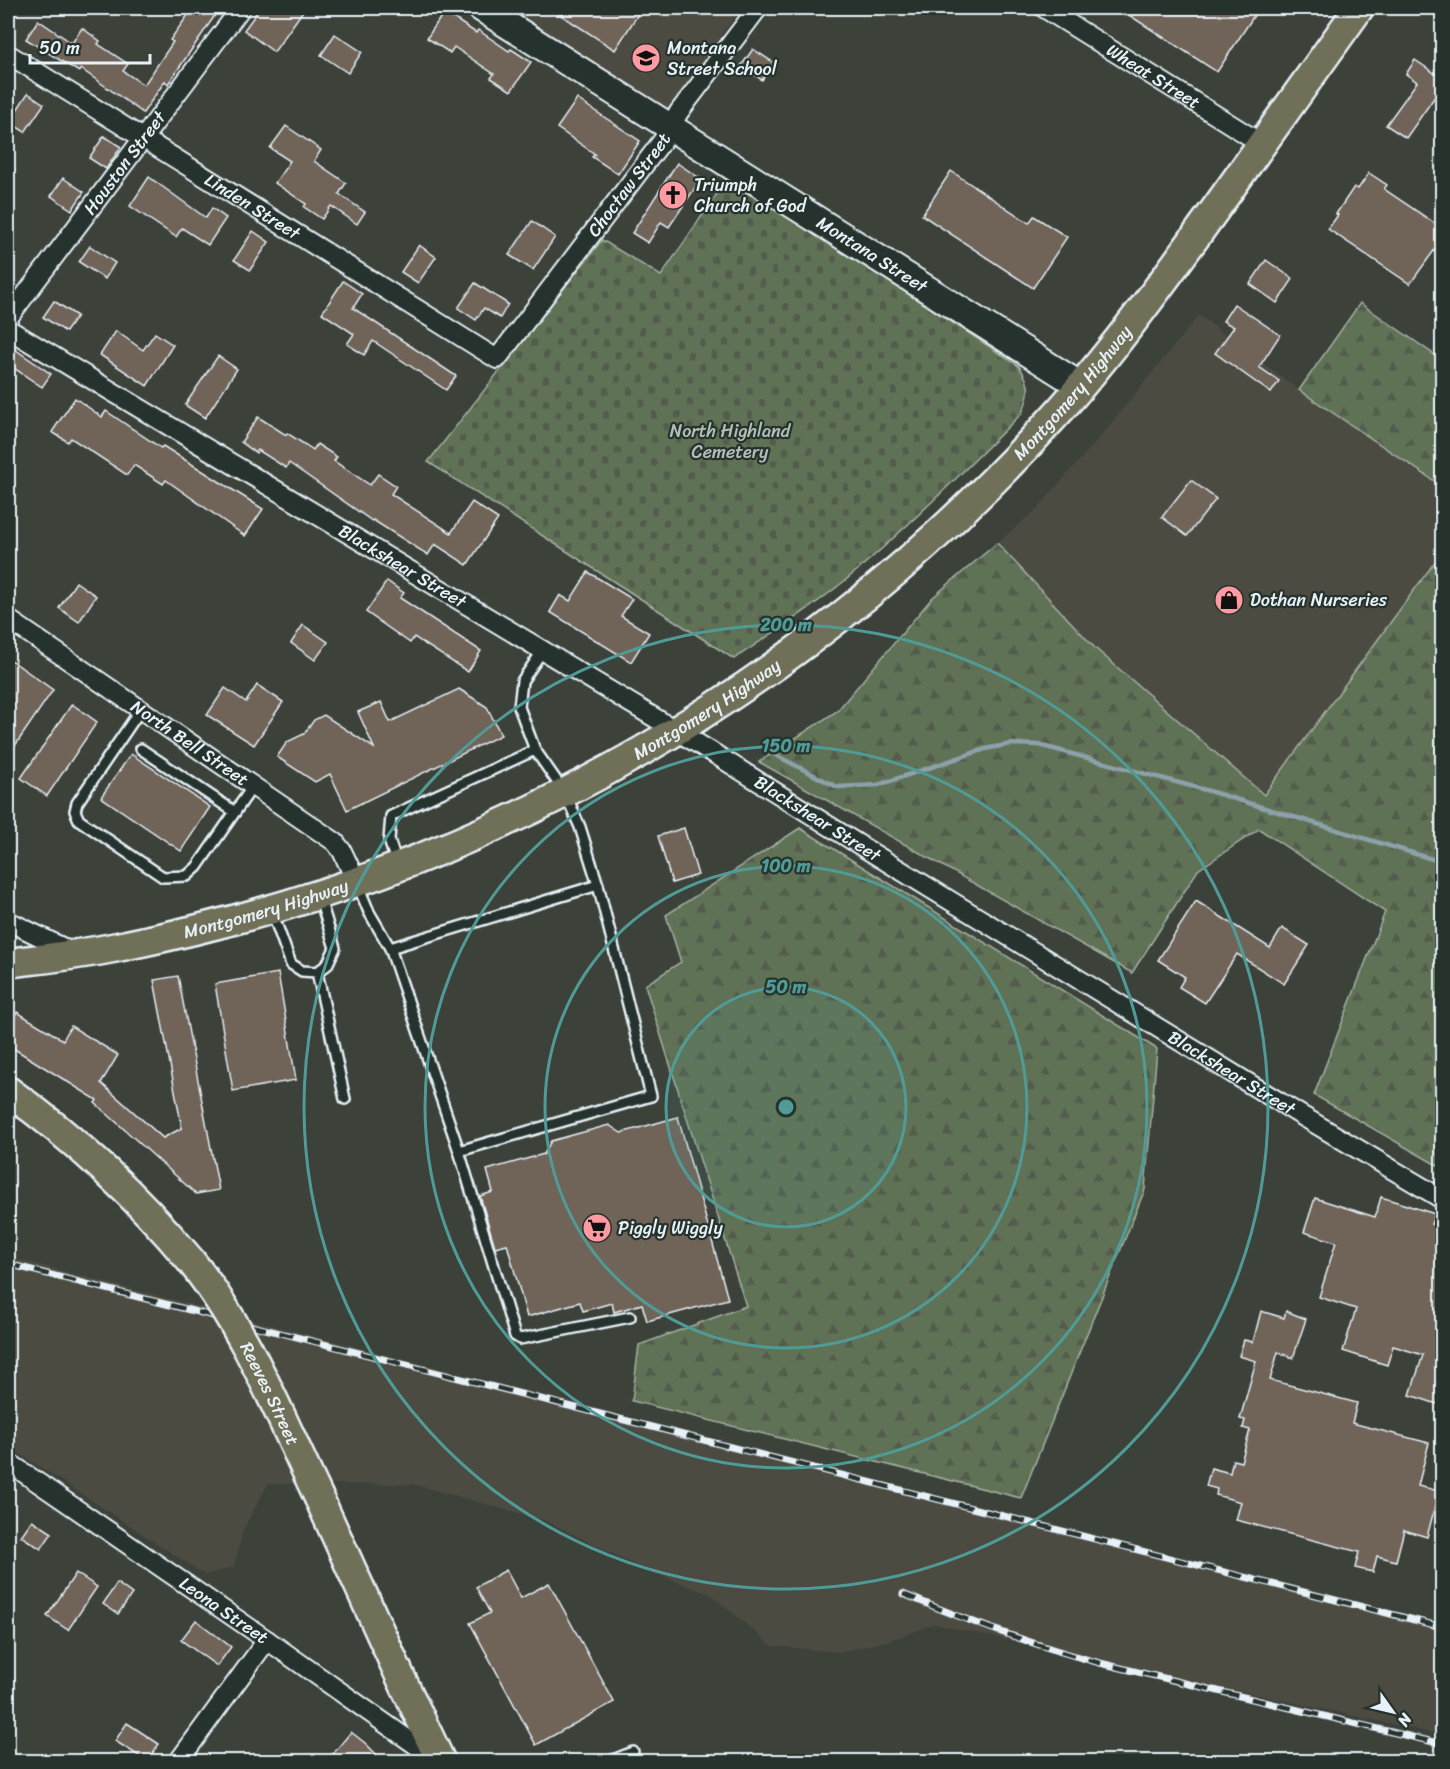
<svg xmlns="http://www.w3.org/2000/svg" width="1450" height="1769" viewBox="0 0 1450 1769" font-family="Sriracha,sans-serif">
<defs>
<pattern id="forest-firs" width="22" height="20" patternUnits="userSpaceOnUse" patternTransform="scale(1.5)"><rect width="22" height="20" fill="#617254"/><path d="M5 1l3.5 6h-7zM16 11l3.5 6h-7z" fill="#525b4e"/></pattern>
<pattern id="cemetery-stones" width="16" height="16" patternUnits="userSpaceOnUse" patternTransform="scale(1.5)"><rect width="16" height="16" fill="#617254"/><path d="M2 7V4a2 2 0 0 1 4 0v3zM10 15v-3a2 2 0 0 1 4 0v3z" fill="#525b4e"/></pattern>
</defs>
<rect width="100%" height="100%" fill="#3c413a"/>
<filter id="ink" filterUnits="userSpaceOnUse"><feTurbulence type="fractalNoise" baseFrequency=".0167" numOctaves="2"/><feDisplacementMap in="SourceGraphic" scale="12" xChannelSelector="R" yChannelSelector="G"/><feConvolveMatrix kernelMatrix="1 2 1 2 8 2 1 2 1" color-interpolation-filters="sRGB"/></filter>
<g filter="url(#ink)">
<g fill="#4b4b43">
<path d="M505 8H741L669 109Z"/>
<path d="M1199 315 1299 390 1442 486V552L1264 795 1095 648 997 543 1035 511 1095 443Z"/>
<path d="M8 1257 1442 1628V1735L934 1624 888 1641 838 1652 772 1646 711 1595 639 1567 544 1520 412 1484H268L243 1530 234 1567 205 1575 8 1446Z"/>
</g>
<g fill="url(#forest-firs)" stroke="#a4b2a6" stroke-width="1.5">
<path d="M1360 303 1442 360V486L1299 390Z"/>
<path d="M997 543 1095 648 1264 795 1442 552V1168L1314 1095 1385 912 1259 829 1198 870 1132 973 759 762 837 711 932 598Z"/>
<path d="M800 828 1157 1049 1145 1189 1021 1498 632 1401 639 1345 746 1306 645 985 681 962 666 915Z"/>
</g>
<path fill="url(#cemetery-stones)" stroke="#a4b2a6" stroke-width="1.5" d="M729 176 1019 366C1031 385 1031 392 1022 413 969 466 916 519 860 568 821 602 777 630 734 659L428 462 602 240 661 276Z"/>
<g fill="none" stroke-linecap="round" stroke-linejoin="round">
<path stroke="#8ca1a9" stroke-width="4.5" d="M766 750 837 787 878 785 985 749 1011 744 1039 745 1209 791 1442 862"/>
</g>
<g fill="#6f6359" stroke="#e8f1f8" stroke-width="1.5">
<path d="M193 8H220L168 84 165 81 143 113 81 69 79 72 26 39 38 20 72 43 82 28 100 41 98 44 128 64 123 71 144 85 173 42 170 40Z"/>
<path d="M260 8H305L274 52 244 30Z"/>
<path d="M550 8H642L615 50Z"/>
<path d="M1118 8H1259L1217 72Z"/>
<path d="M444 12 476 33 478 30 509 51 511 49 531 62 511 91 491 78 494 74 454 47 450 53 427 38Z"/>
<path d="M335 34 362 52 348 73 321 55Z"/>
<path d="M753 49 774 63 762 80 741 66Z"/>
<path d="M1415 60 1443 79V85L1406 138 1386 125 1417 82 1406 74Z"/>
<path d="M28 93 44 104 25 132 9 122Z"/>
<path d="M577 99 640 141 618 174 592 157 595 154 557 128Z"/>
<path d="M286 126 321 150 314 161 346 183 339 194 365 212 357 224 331 206 322 219 304 207 306 204 275 183 290 161 270 148Z"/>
<path d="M104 136 121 147 106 169 89 158Z"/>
<path d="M677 163 701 179 669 227 661 222 648 243 632 233Z"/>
<path d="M951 171 1029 223 1034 216 1067 237 1033 288 922 215Z"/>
<path d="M1369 173 1387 185 1384 189 1443 229V238L1410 284 1328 229 1338 215 1336 214 1354 187 1358 189Z"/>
<path d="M149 177 206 218 212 208 226 218 208 245 182 228 176 237 130 206Z"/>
<path d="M63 178 84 192 72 210 51 196Z"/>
<path d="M532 221 555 237 533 270 509 255Z"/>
<path d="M253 231 269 242 250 270 234 260Z"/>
<path d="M419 245 436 257 418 283 401 272Z"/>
<path d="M90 246 115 263 105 279 79 262Z"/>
<path d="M1266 260 1293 279 1277 303 1250 284Z"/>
<path d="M343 281 362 294 353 308 456 376 446 390 373 341 364 355 347 344 354 334 322 313Z"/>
<path d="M475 283 508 304 500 318 484 308 476 320 458 308Z"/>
<path d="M54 301 77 316 66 332 43 317Z"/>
<path d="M1234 304 1280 335 1259 367 1279 381 1271 393 1215 353 1234 327 1223 321Z"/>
<path d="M116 331 143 350 155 333 173 345 147 386 100 355Z"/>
<path d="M13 348 51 374 42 387 8 364V356Z"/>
<path d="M218 356 237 369 205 418 185 405Z"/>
<path d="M75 398 102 417 106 411 161 448 163 446 263 509 245 536 166 480 163 484 134 465 127 475 71 438 68 442 52 432Z"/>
<path d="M258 417 286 435 287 433 313 450 317 444 337 457 334 461 370 485 378 474 396 486 391 494 451 533 472 502 498 519 467 565 435 544 428 555 373 520 372 521 289 463 286 468 258 450 256 453 241 442Z"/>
<path d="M1191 480 1216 499 1187 536 1162 517Z"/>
<path d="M588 572 632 599 621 616 649 633 631 662 550 612 560 595 570 601Z"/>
<path d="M387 581 404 593 400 598 481 651 468 672 414 637 410 643 366 612Z"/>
<path d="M76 582 96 596 79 622 59 608Z"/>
<path d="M303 625 328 642 315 660 291 643Z"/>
<path d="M8 658 53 690 8 756Z"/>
<path d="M257 685 283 702 254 745 207 715 225 688 246 702Z"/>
<path d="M459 689 487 707 501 735 347 810 330 774 315 782 277 757 287 742 304 734 314 720 324 715 374 748 358 712 381 702 390 722Z"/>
<path d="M72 704 97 722 47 796 21 778Z"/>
<path d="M131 754 210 807 181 851 101 797Z"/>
<path d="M684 828 698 875 672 883 658 836Z"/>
<path d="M1196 901 1270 948 1282 928 1309 945 1284 984 1237 954 1205 1003 1179 987 1185 977 1158 960Z"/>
<path d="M278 973 296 1080 233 1091 215 984Z"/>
<path d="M178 976 219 1190 196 1194 95 1103 97 1100 8 1045V1027L17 1012 63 1040 71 1026 118 1055 101 1083 163 1138 182 1128 154 980Z"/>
<path d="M678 1117 728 1299 647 1321 642 1304 614 1312 612 1303 583 1311 580 1302 527 1317 507 1244 495 1247 480 1196 493 1192 487 1170 544 1154 551 1141 609 1125 621 1133Z"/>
<path d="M1381 1197 1435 1214 1431 1224 1443 1228V1406L1410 1395 1423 1355 1393 1346 1387 1365 1343 1351 1356 1309 1319 1297 1336 1242 1304 1232 1315 1198 1375 1217Z"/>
<path d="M1261 1311 1284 1318 1286 1311 1306 1319 1293 1358 1278 1352 1270 1380 1357 1403 1352 1423 1429 1443 1418 1486 1439 1491 1427 1537 1404 1530 1396 1561 1377 1556 1373 1572 1355 1568 1359 1552 1236 1520 1241 1502 1216 1495 1217 1489 1206 1486 1211 1468 1230 1473 1233 1460 1241 1462 1250 1430 1243 1428 1245 1420 1240 1419 1256 1361 1239 1356 1244 1340 1253 1342Z"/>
<path d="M32 1520 52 1533 41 1549 21 1536Z"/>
<path d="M506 1570 521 1598 549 1583 614 1702 536 1745 470 1623 490 1613 476 1587Z"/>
<path d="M76 1573 97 1587 68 1630 47 1616Z"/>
<path d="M117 1583 132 1594 118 1614 103 1604Z"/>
<path d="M196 1620 231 1647 217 1666 181 1640Z"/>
<path d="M127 1723 159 1744 147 1761 115 1741Z"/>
<path d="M351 1732 365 1743 383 1761H340L332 1755Z"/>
</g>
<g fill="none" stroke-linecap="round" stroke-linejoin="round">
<g stroke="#e8f1f8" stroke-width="14">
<g id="lane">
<path d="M141 709 77 803 75 811 79 820 163 877 187 876 197 867 253 786"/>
<path d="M141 749 235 812"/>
<path d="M535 750 519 707 522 681 543 650"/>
<path d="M357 883 369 912 390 948 459 1151 651 1096 598 885 580 827 565 793 535 750 391 816 389 840 397 864"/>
<path d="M272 912 291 964 302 971 317 972 345 1099"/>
<path d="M390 948 598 885"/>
<path d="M317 972 327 965 335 948 319 896"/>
<path d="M459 1151 515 1336 520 1339 630 1317"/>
<path d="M608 1762 633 1752"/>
</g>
</g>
<g stroke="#e8f1f8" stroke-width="22">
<g id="street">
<path id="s1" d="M1044 8 1262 144"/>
<path id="s2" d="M8 54 497 359 663 140 679 112 758 8"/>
<path id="s3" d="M8 318 241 8"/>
<path id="s4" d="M8 329 710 751 874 854 1299 1114 1442 1199"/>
<path id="s5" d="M8 619 335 842 342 851 357 883"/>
<path d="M8 921 74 953"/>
<path id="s6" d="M8 1462 267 1640 437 1760"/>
<path d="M178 1762 267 1640"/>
</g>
</g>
<g stroke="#e8f1f8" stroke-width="30">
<g id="secondary">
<path id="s7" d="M481 8 1081 386"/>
</g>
</g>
<g stroke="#e8f1f8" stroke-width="33">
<g id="primary">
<path id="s8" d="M8 963C47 958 88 954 127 945 491 871 813 687 1061 409 1116 347 1165 279 1214 211 1262 144 1310 76 1359 8"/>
<path d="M8 1091C75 1139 137 1196 190 1260"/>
<path d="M319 1498 400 1676 441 1762"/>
</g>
</g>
<use href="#lane" stroke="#26332d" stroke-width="9"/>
<use href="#street" stroke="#26332d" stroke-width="18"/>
<use href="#secondary" stroke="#26332d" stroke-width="26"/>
<use href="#primary" stroke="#706f59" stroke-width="28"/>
<g stroke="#e8f1f8" stroke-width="7">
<g id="rail">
<path d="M8 1264 1442 1627"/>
<path d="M903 1594C968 1621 1032 1645 1100 1663L1442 1744"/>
</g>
</g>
<use href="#rail" stroke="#26332d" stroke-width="4.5" stroke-dasharray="14" stroke-linecap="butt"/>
<g stroke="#e8f1f8" stroke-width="33" stroke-linecap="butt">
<g id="primary-bridge">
<path id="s9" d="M190 1260C247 1330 280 1417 319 1498"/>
</g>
</g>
<use href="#primary-bridge" stroke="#706f59" stroke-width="28"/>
</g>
</g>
<circle cx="786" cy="1107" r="120" fill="#509b97" fill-opacity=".12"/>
<g fill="none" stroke="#509b97" stroke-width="3">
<circle cx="786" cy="1107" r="120"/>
<circle cx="786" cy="1107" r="241"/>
<circle cx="786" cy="1107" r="361"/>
<circle cx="786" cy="1107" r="482"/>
</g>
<defs>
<g id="school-disc" transform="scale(1.5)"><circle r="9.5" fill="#ff9aa2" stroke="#26332d"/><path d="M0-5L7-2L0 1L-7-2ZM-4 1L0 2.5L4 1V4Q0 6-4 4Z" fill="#111"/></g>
<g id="church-disc" transform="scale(1.5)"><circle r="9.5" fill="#ff9aa2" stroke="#26332d"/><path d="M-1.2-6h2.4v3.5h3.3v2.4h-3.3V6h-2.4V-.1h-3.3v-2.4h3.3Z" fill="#111"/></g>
<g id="shop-disc" transform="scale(1.5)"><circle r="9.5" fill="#ff9aa2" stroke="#26332d"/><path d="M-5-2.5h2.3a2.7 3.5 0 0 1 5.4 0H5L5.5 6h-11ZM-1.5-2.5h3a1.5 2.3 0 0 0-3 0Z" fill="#111"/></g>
<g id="supermarket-disc" transform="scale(1.5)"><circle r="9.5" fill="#ff9aa2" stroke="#26332d"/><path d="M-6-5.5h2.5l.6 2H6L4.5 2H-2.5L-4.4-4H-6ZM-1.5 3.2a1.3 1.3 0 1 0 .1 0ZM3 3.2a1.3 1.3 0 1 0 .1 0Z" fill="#111"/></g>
</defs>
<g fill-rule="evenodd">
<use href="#school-disc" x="646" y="58"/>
<use href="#church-disc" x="673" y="195"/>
<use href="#shop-disc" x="1229" y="600"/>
<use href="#supermarket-disc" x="597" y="1228"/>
</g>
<g text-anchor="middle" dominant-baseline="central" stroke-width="4.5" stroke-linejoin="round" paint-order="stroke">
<g font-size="18" fill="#e8f1f8" stroke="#26332d" text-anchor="start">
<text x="667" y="48">Montana<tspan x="667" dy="21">Street School</tspan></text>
<text x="694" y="185">Triumph<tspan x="694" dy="21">Church of God</tspan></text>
<text x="1250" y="600">Dothan Nurseries</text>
<text x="618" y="1228">Piggly Wiggly</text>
</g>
<g font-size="18" fill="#e8f1f8" stroke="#26332d">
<text stroke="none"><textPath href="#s1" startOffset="129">Wheat Street</textPath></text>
<text stroke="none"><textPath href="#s3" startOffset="194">Houston Street</textPath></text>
<text stroke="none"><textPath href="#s2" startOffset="795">Choctaw Street</textPath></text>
<text stroke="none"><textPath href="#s2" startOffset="288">Linden Street</textPath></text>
<text stroke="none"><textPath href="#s7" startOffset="462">Montana Street</textPath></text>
<text stroke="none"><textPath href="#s8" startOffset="1236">Montgomery Highway</textPath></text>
<text stroke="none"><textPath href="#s4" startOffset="460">Blackshear Street</textPath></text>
<text stroke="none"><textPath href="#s8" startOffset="750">Montgomery Highway</textPath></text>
<text stroke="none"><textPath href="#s5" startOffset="220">North Bell Street</textPath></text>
<text stroke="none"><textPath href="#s4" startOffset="946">Blackshear Street</textPath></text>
<text stroke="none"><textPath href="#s8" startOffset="264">Montgomery Highway</textPath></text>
<text stroke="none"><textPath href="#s4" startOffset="1432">Blackshear Street</textPath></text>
<text stroke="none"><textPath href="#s9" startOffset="156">Reeves Street</textPath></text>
<text stroke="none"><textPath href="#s6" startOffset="262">Leona Street</textPath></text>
</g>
<g font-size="18" fill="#b2beb6" stroke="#26332d">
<text x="730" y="431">North Highland<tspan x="730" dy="21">Cemetery</tspan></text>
</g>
</g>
<circle cx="786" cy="1107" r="9" fill="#509b97" stroke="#26332d" stroke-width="3"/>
<g font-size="18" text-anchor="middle" font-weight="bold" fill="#509b97" stroke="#26332d" stroke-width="4.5" stroke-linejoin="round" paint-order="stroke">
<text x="786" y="631">200 m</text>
<text x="786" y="752">150 m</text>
<text x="786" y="872">100 m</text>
<text x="786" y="993">50 m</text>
</g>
<rect width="1450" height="1769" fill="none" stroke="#26332d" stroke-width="30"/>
<rect x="15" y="15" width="1420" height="1739" fill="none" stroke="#e8f1f8" stroke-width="2" filter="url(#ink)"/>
<g transform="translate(1393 1712) rotate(124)" stroke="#26332d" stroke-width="4.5" paint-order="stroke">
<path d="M0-4.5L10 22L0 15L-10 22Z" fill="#e8f1f8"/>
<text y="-9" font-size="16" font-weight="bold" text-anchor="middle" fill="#e8f1f8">N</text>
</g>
<path d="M30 54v9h120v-9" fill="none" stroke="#e8f1f8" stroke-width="3"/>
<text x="39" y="54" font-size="18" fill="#e8f1f8" stroke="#26332d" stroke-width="4.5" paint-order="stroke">50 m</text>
</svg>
